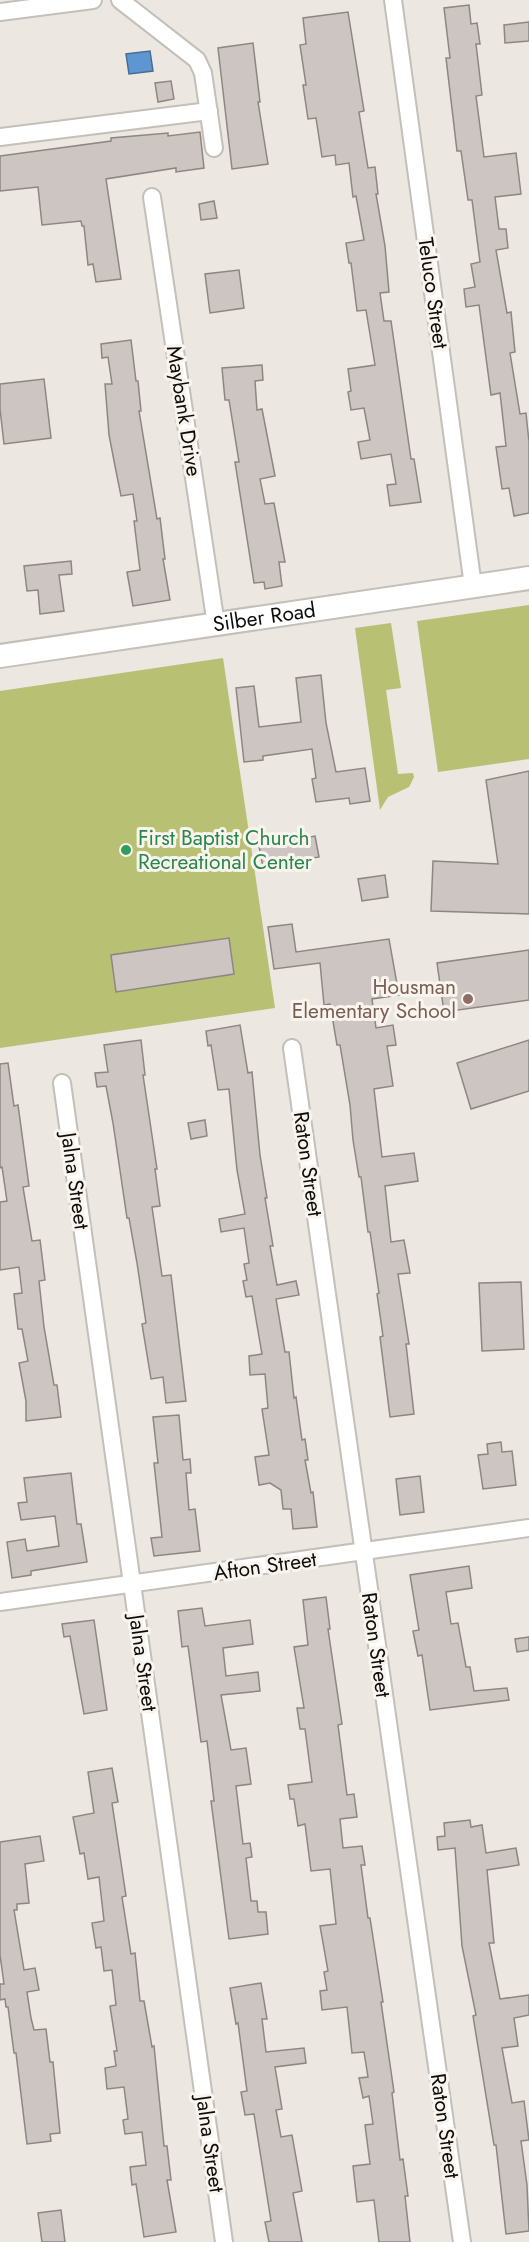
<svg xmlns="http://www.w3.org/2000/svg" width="529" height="2242" viewBox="0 0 529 2242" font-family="Jost,sans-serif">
<rect width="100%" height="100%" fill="#ece7e0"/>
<g fill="#b7c073">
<path d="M529 605V759L438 772 417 621Z"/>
<path d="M391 623 401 688 386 690 398 774 413 773 414 777 409 787 388 797 380 810 355 628Z"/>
<path d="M223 658 275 1008 0 1048V691Z"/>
</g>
<path fill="#5e96d2" stroke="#466d96" stroke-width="1.5" d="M150 51 153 71 129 74 126 54Z"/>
<g fill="#cdc5c2" stroke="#8e8684" stroke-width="1.5">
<path d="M469 5 471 24 477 23 480 44H476L482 95 476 96 484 157 516 153 521 194 495 197 499 229H506L508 248 496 250 507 313 511 312 515 352 510 353 520 414 526 413 529 442V513L514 516 509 488 502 489 496 447 506 446 500 393 491 395 479 305 466 307 464 289 475 287 471 264 480 262 472 200H468L461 151H457L446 58H450L444 8Z"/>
<path d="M348 12 364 111 359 112 368 168 375 167 378 194H376L385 246 389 292 380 293 384 321H391L411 459H414L421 502 390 506 387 485 396 484 391 454 361 459 358 442 370 440 364 408 351 410 348 392 351 391 348 369 375 365 366 310 357 311 351 263H349L346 243 364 240 356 196 353 197 349 163 336 165 335 155 322 157 316 118 308 119 303 85H306L300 45 306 44 303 18Z"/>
<path d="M529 22V41L505 43 504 25Z"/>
<path d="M253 43 260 102H258L268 164 232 169 218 48Z"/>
<path d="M171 81 174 99 158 102 155 83Z"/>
<path d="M200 132 204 168 176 172V168L106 179 121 279 96 282 93 264 88 265 84 226H82L81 221 42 225 38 187 0 191V156L111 141V138L168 133V136Z"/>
<path d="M214 201 217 218 201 220 199 204Z"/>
<path d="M239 270 244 308 210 313 205 274Z"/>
<path d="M131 340 136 381H138L141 411H139L157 519 160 518 165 559H163L170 600 133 606 127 572 140 570 134 521H137L133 494 121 496 116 471 109 435 105 384H112L108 357 102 358 101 344Z"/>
<path d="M262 365 263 380 255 381 257 410 262 409 275 476 260 479 265 504 274 503 285 562H279L282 586 265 589 264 582 254 583 235 462H239L229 400H225L222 368Z"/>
<path d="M44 379 51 438 4 444 0 409V384Z"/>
<path d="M71 561 72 574 59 575 64 611 40 614 38 590 27 591 24 566Z"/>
<path d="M321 675 326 723 336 772 365 768 370 801 350 804 349 798 316 802 312 779 316 778 312 749 263 756V760L244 762 236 688 254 686 259 727 301 722 296 678Z"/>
<path d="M529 771V914L431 911 433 861 498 864 486 780Z"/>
<path d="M315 836 319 857 263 867 259 846Z"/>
<path d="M385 875 388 897 362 901 358 879Z"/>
<path d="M292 924 296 952 389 939 399 995 372 999 376 1028 393 1025 396 1045 387 1046 393 1086 374 1089 382 1157 414 1153 418 1181 385 1186 391 1242 404 1240 410 1273 398 1274 409 1344H406L414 1414 390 1417 380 1337 383 1336 377 1294 379 1293 370 1232H368L361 1177H359L353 1140 350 1105 340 1045H337L330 1004 324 1005 320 963 274 969 268 927Z"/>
<path d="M229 938 234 974 116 992 111 955Z"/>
<path d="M529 950V1000L444 1012 437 963Z"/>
<path d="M240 1025 248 1073 252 1072 260 1155 267 1198H265L273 1246H270L277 1285 296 1281 299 1295 276 1299 285 1352H289L294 1398 296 1397 302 1440 305 1439 308 1460H305L311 1493 313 1492 317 1527 293 1529 291 1509H283L281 1490 270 1483 259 1485 255 1457 269 1455 262 1409 268 1408 265 1374 250 1375 249 1356 262 1354 252 1296 246 1297 243 1281 247 1280 244 1264 249 1263 244 1228 221 1232 219 1219 245 1214 237 1170 229 1089 218 1090 211 1045 208 1046 206 1031Z"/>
<path d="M141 1040 145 1075H143L157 1169H155L160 1206 152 1207 162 1276 171 1275 186 1401 166 1403 163 1377 151 1379 142 1324 146 1323 137 1263 129 1218H127L113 1123 106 1086 97 1087 95 1073 108 1072 104 1045Z"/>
<path d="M529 1040V1091L471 1109 457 1063Z"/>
<path d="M8 1063 14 1106 18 1105 29 1186 23 1187 32 1241 40 1240 45 1280 39 1281 44 1327 54 1385H57L61 1417 26 1421V1401L19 1363 28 1361 22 1329H18L14 1294 22 1293 19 1267 0 1270V1202L7 1201 2 1167 0 1168V1064Z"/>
<path d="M205 1120 207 1136 191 1139 188 1123Z"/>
<path d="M521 1282 524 1349 482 1351 479 1283Z"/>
<path d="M179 1415 183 1460 190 1459 191 1473H186L189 1510 195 1509 200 1551 154 1556 151 1538 162 1537 154 1463H158L153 1417Z"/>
<path d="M501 1442 502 1452 512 1451 516 1485 483 1489 478 1455 488 1454 487 1444Z"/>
<path d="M71 1473 77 1524H81L87 1562 31 1571V1575L12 1578 7 1542 25 1539 27 1551 59 1546 55 1516 21 1520 18 1503 27 1502 24 1478Z"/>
<path d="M420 1476 424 1512 400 1515 396 1479Z"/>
<path d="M469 1566 472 1588 446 1592 451 1624 458 1623 466 1667H470L474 1691 507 1688 509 1700 430 1710 422 1655 418 1656 413 1631 419 1630 410 1575Z"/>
<path d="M326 1597 330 1629H328L342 1724 338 1725 347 1795 354 1794 357 1817 340 1819 343 1848 362 1846 365 1865H361L368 1918H370L383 2002H381L394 2092 392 2093 400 2160 403 2159 408 2196H405L410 2242H379L374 2200 357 2202 353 2166 370 2164 365 2125 373 2124 369 2096 363 2098 359 2078 368 2077 364 2052 352 2053 347 2007 322 2010 320 1991 327 1990 324 1972 328 1971 320 1926 336 1924 330 1869 311 1871 305 1824 298 1826 294 1799H290L288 1785 312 1782 305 1729H300L297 1708H304L294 1647 308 1645 303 1600Z"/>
<path d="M202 1608 205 1626 250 1620 253 1644 223 1648 226 1676 258 1672 260 1691 221 1695 231 1750 246 1748 251 1784 236 1786 243 1844 250 1843 252 1857 246 1858 251 1901H257L258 1912H266L268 1934 229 1939 211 1801H214L207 1741 201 1742 188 1646 182 1647 178 1611Z"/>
<path d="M94 1620 107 1710 84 1714 70 1636 64 1637 62 1624Z"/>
<path d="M529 1637V1650L517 1652 515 1639Z"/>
<path d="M112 1768 118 1802 112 1803 126 1896 122 1897 131 1954 135 1953 140 2001H144L152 2047 154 2046 164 2146H167L171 2180H167L176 2232 144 2237 136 2184 132 2185 130 2167 146 2165 142 2132 125 2134 123 2120 128 2119 124 2087 107 2089 105 2068 116 2066 114 2051H117L110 2006 116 2005 112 1970 104 1971 101 1947 96 1948 92 1923 104 1921 99 1877 88 1879 84 1853 80 1854 73 1817 94 1813 88 1772Z"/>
<path d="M470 1820 471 1827 482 1825 486 1853 516 1848 519 1865 487 1870 494 1943H489L500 1999 529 1995V2015L514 2018 518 2046 502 2048 512 2103 524 2101 529 2140 521 2141 527 2185 529 2231 506 2234 496 2145H494L473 2016 476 2015 462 1946 455 1848 438 1850 437 1837 445 1836 444 1823Z"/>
<path d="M40 1836 44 1861 25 1864 29 1903 17 1904V1910H14L24 1970 35 1968 39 1990 27 1992 31 2018 34 2030 46 2029 50 2062H53L60 2133 50 2134 51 2141 27 2144 16 2053H14L8 2007H6L5 1999 0 2000V1984H4L0 1955V1842Z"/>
<path d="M261 1983 267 2019H262L266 2052 304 2048 306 2063 275 2067 282 2109 276 2110 281 2137 292 2135 302 2191 293 2193 302 2242H269L265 2222 271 2221 254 2114 245 2115 241 2092 247 2091 238 2023 236 2024 230 1988Z"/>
<path d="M61 2210 65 2242H42L38 2213Z"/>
</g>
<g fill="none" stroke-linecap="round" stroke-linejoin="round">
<g stroke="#c4bfb9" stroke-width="20">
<g id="street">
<path d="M120 0 197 60 203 73 214 148"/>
<path d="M393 0 473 586"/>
<path d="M0 12 93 0"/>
<path d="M0 137 209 111"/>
<path d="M152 197 216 625"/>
<path d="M292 1048 462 2242"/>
<path d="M62 1083 224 2242"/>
<path d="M0 1602 529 1528"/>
</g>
</g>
<g stroke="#c4bfb9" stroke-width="26">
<g id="secondary">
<path id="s1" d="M0 656 529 578"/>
</g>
</g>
<use href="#street" stroke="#fff" stroke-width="16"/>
<use href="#secondary" stroke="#fff" stroke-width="22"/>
</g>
<circle fill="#2e9e5b" stroke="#f9f4ed" stroke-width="2" cx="126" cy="850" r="6"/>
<circle fill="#8d6e63" stroke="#f9f4ed" stroke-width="2" cx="468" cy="999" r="6"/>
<g text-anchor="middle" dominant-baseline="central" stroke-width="6" stroke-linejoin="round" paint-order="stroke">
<g font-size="21" fill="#0e0c0a" stroke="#f9f4ed">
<text transform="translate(433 293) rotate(82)">Teluco Street</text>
<text transform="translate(184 411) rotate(81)">Maybank Drive</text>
<text stroke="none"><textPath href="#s1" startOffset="267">Silber Road</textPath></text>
<text transform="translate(308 1164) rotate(82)">Raton Street</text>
<text transform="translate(75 1181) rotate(82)">Jalna Street</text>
<text transform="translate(265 1566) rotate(-8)">Afton Street</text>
<text transform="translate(376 1645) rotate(82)">Raton Street</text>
<text transform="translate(143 1663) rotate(82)">Jalna Street</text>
<text transform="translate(445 2126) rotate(82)">Raton Street</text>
<text transform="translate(210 2144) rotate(82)">Jalna Street</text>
</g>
<g font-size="21" fill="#27864d" stroke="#f9f4ed" text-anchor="start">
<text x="138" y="838">First Baptist Church<tspan x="138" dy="24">Recreational Center</tspan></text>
</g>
<g font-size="21" fill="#785e54" stroke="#f9f4ed" text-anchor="end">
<text x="456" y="987">Housman<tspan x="456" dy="24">Elementary School</tspan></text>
</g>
</g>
</svg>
